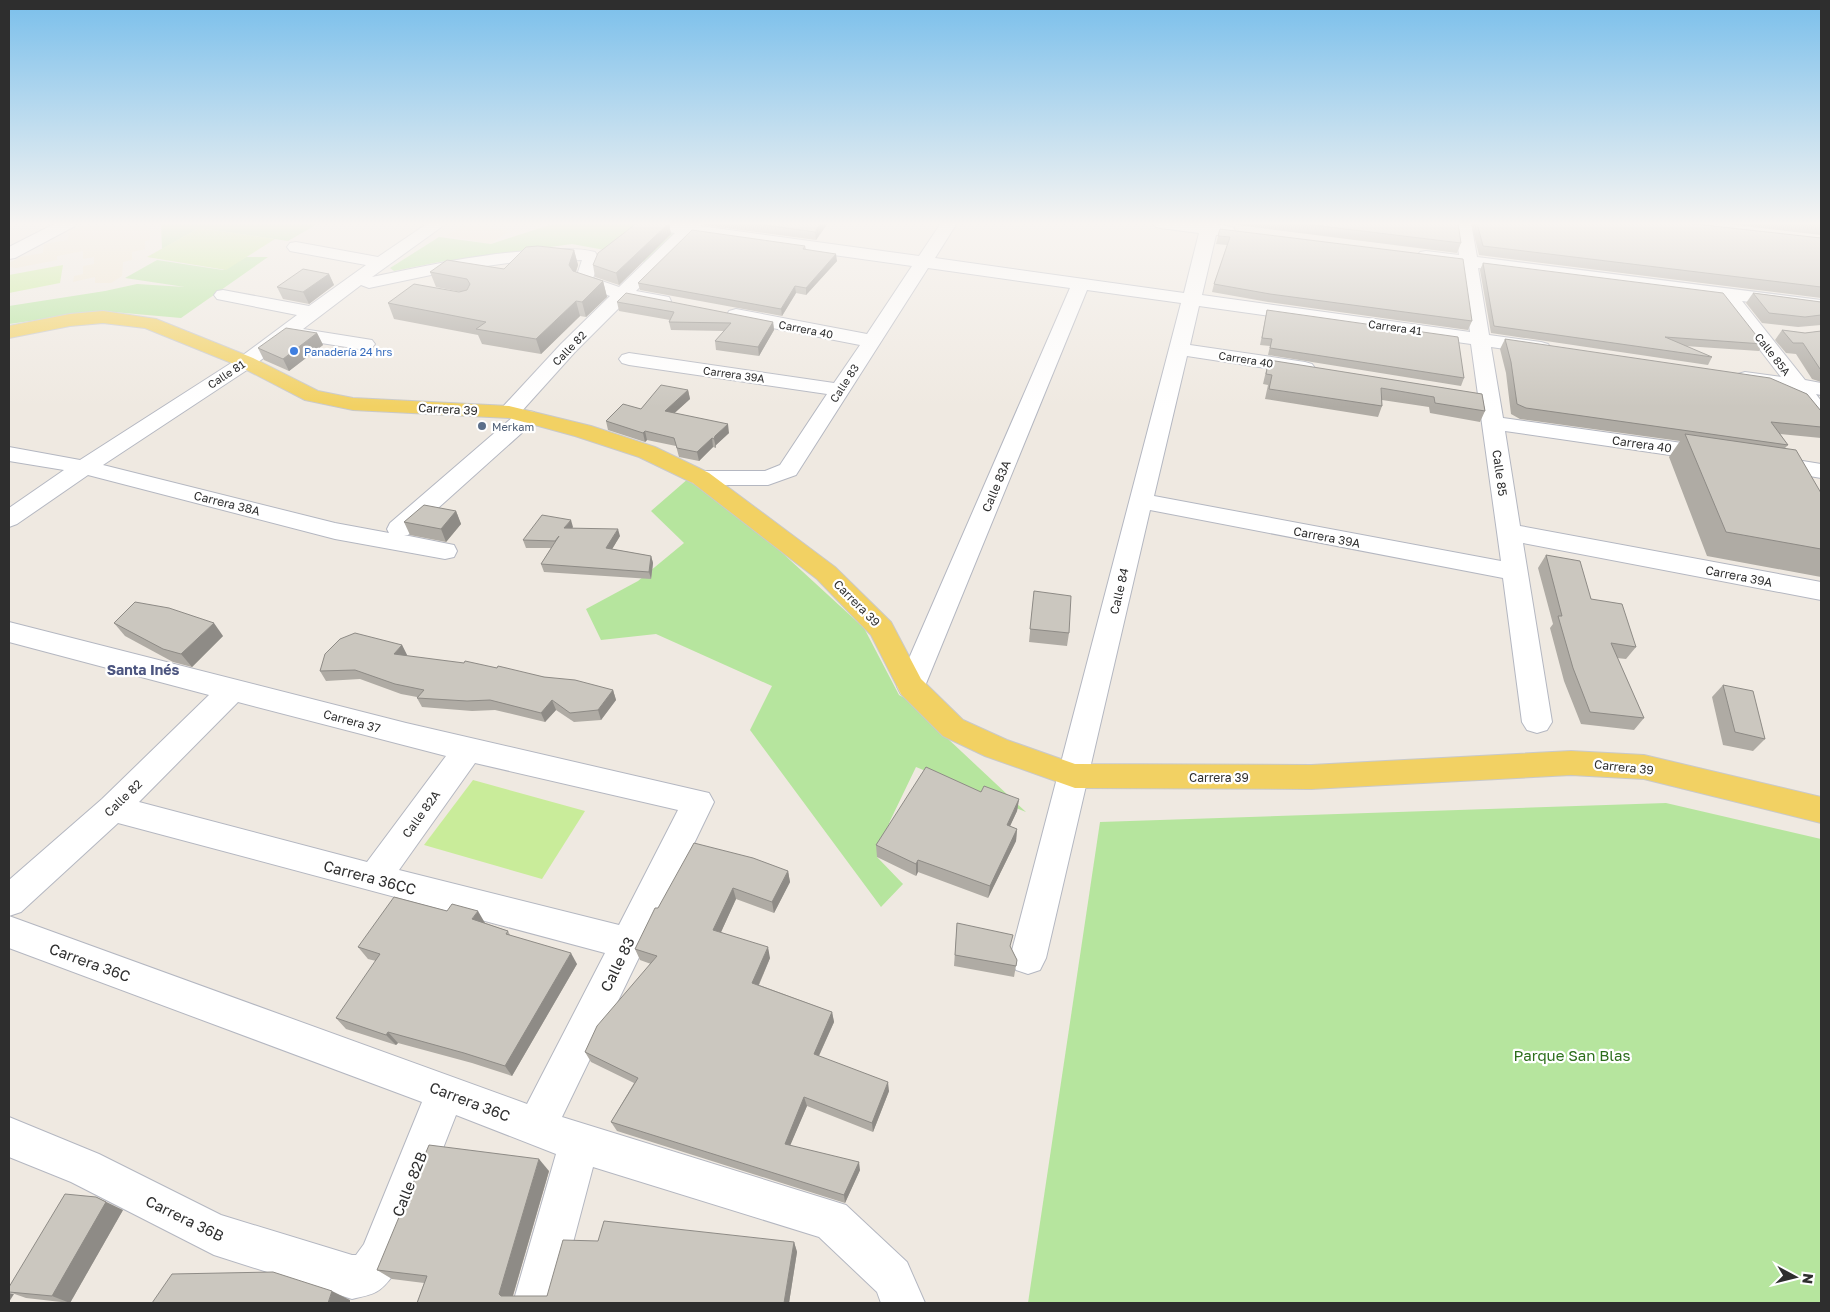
<svg xmlns="http://www.w3.org/2000/svg" width="1830" height="1312" viewBox="0 0 1830 1312" font-family="'Golos Text',sans-serif">
<rect width="100%" height="100%" fill="#efe9e1"/>
<g fill="#f0e6d1">
<path d="M90 223 150 224V240L145 241V249L132 252V260L123 262 122 276 111 283H95V277L73 282 74 276 83 274V266L94 264V257L83 259V251L57 256V260L16 268 9 267V263L20 257 43 253 44 244 68 240 69 231Z"/>
<path d="M465 223H489L485 227 509 231 491 244 446 236Z"/>
</g>
<g fill="#b6e59e">
<path d="M161 223H319L288 241 199 228 162 249Z"/>
<path d="M555 223H631L679 232 647 263 621 253 572 244 439 262 394 271 390 268 439 237 491 244Z"/>
<path d="M246 257H268L181 318 102 311 9 324V306L105 291 137 284 185 287 125 278 157 260 223 270Z"/>
<path d="M689 478 778 549 864 628 899 695 1058 780 946 737 1026 812 916 767 890 821 877 857 903 884 881 907 750 730 772 686 656 634 601 640 586 609 638 581 684 543 651 511Z"/>
<path d="M1666 803 1821 839V1303H1028L1100 822Z"/>
</g>
<g fill="#c9ec9a">
<path d="M199 228 275 239 226 270 147 257Z"/>
<path d="M63 265 60 283 9 293V275Z"/>
<path d="M473 780 585 811 542 879 424 845Z"/>
</g>
<g fill="none" stroke-linecap="round" stroke-linejoin="round">
<g stroke="#b4b7c1" stroke-width="2">
<g id="minor">
<path d="M56 223H77L75 226 15 258 9 259V247Z"/>
<path d="M428 223H447L372 277C430 265 487 252 546 250 563 249 579 248 595 252L600 261 593 278 619 287 675 233 636 226 634 223H702L700 226 919 256 941 223H957L935 258 1184 293 1199 233 1160 228 1154 226 1152 223H1218V225L1233 227 1235 231 1233 235H1216L1202 295 1470 332 1461 266 1420 260 1417 256 1420 252 1426 251 1459 255 1455 223H1471L1477 257 1821 300V311L1742 301 1805 380 1821 383V395L1816 394 1821 401V421L1813 420 1792 391 1738 382 1735 378 1738 374 1745 372 1781 377 1720 298 1478 268 1489 335 1541 342 1548 344 1551 348 1548 352 1541 354 1491 347 1503 418 1711 447 1719 449 1722 454 1719 459 1711 461 1505 431 1520 526 1821 582V600L1523 543 1552 722 1547 730 1537 733 1527 730 1522 722 1503 578 1150 510 1046 958 1040 970 1028 974 1016 970 1010 958 1181 303 1087 290 925 686 921 694 911 697 901 694 897 686 1070 288 928 268 796 475 768 485H701L693 483 690 478 693 473 701 471H765L780 465 827 394 629 365 622 363 619 359 622 355 629 353 834 383 860 345 736 321 729 319 727 315 729 311 736 309 867 334 912 266 691 235 636 291 669 297 671 301 669 305 662 307 627 300 575 352 521 412 526 411 534 412 537 417 534 422 408 535H404L454 545 457 551 454 557 445 559 335 539 88 475 17 524 9 527V508L64 470 9 461V447L80 460 239 358 297 315 217 299 214 295 217 291 223 290 309 306 366 265 290 251 287 247 290 243 296 242 378 257ZM582 260 575 281 578 285 610 296 561 344 498 412 501 417H513L390 523 387 529 389 533 335 523 103 465 253 366 290 338 365 350 372 348 375 344 372 340 303 329 361 285 369 288 450 271 522 261ZM1199 306 1471 344 1501 561 1154 496 1187 356 1305 374 1312 372 1315 368 1312 364 1305 362 1190 345Z"/>
<path d="M1771 456 1821 464V478L1763 468 1760 463 1763 458Z"/>
<path d="M9 622 406 723 709 793 714 802 562 1117 846 1205 907 1262 925 1303H881L877 1292 819 1237 593 1167 557 1303H513L556 1154 456 1115 394 1274C380 1293 375 1294 352 1299L214 1255 71 1182 9 1157V1117L99 1154 221 1215 352 1255H356L364 1244 422 1102 9 948V880L102 799 209 695 9 642ZM238 702 446 756 367 862 139 802ZM475 763 678 810 619 925 399 870ZM118 823 605 953 527 1104 9 916 21 912Z"/>
</g>
</g>
<g stroke="#c9c9c9" stroke-width="2">
<path id="major" d="M103 311 156 319 253 358 318 391 353 398 509 406 591 426 655 447 709 473 835 567 891 622 921 679 963 720 1007 740 1075 764 1311 765 1571 751 1644 755 1821 797V823L1644 779 1571 775 1311 789 1075 788 985 756 943 736 901 694 871 635 817 579 693 483 639 457 575 436 509 418 353 410 305 400 239 366 145 328 103 323 70 326 9 338V326L70 314Z"/>
</g>
<use href="#minor" fill="#fff" fill-rule="evenodd"/>
<use href="#major" fill="#f2d163" fill-rule="evenodd"/>
</g>
<g fill="#afaba4">
<path d="M669 223 671 234 619 285 595 277 593 265Z"/>
<path d="M703 223H828L816 240 703 225Z"/>
<path d="M1222 223H1458L1461 243 1457 253Z"/>
<path d="M1471 223H1686L1821 238V298L1479 255Z"/>
<path d="M1717 223H1821V235Z"/>
<path d="M1220 229 1472 321 1468 330 1268 302 1212 292 1214 284 1227 245 1216 244Z"/>
<path d="M805 246 806 249 837 261 806 295 796 293 782 316 640 290 638 283Z"/>
<path d="M574 250 578 265 576 272 603 281 607 297 586 317 580 316 541 354 482 344 478 335 394 319 388 303 461 292 436 287 430 272 504 269Z"/>
<path d="M1483 263 1763 344 1759 351 1685 346 1712 357 1708 365 1491 333 1480 270Z"/>
<path d="M329 274 334 285 309 304 283 299 277 287Z"/>
<path d="M1753 293 1821 302V325L1798 327 1762 323 1746 303Z"/>
<path d="M617 302 773 322 774 330 759 356 716 350 715 341 724 331 671 330 669 322 670 320 619 311Z"/>
<path d="M1267 310 1464 378 1461 386 1268 355 1270 346 1260 345Z"/>
<path d="M1782 330 1805 333 1821 331V382L1812 379 1796 354 1786 353 1775 340Z"/>
<path d="M317 333 323 345 289 371 264 360 258 348Z"/>
<path d="M1505 339 1821 411V438L1780 434 1788 445 1785 448 1821 493V577L1707 556 1669 457 1680 441 1520 419 1511 414 1506 373 1500 349Z"/>
<path d="M1269 360 1482 394 1485 411 1480 422 1430 413 1429 407 1382 400V406L1378 417 1265 399 1268 385 1263 384 1266 371Z"/>
<path d="M688 390 690 399 674 413 729 433 716 445V448L713 447 699 461 679 457 676 446 647 440 645 442 608 430 606 421 641 409Z"/>
<path d="M456 511 461 524 446 542 410 535 404 522Z"/>
<path d="M573 527 572 528 620 536 612 549 651 556 653 563 651 579 544 572 541 564 551 548H526L523 540Z"/>
<path d="M1546 555 1591 599 1636 647 1626 659 1617 658 1644 718 1634 730 1581 724 1564 681 1550 628 1553 624 1538 568Z"/>
<path d="M1034 591 1069 633 1067 646 1029 642Z"/>
<path d="M114 623 223 636 192 667 173 662 125 636Z"/>
<path d="M402 645 407 655 406 656 497 668 613 690 616 700 601 720 574 722 556 710 545 722 495 710 472 711 422 707 417 698V697L401 694 360 679 326 681 320 671Z"/>
<path d="M1723 685 1765 739 1753 751 1723 745 1712 697Z"/>
<path d="M981 792 1019 799 1017 811 1010 826 1017 829 1016 841 988 898 918 872 916 876 877 857 876 845Z"/>
<path d="M788 871 790 882 774 913 736 899 721 932 770 958 759 985 832 1012 834 1022 819 1056 889 1091 873 1132 807 1106 790 1145 860 1170 845 1203 617 1131 611 1122 634 1083 591 1062 585 1052 651 964 640 960 635 949 658 908Z"/>
<path d="M485 923 508 931 510 935 577 964 512 1076 472 1063 398 1043 396 1045 346 1029 336 1018 376 961 368 959 358 947Z"/>
<path d="M957 923 1011 948 1017 960 1014 977 954 966Z"/>
<path d="M549 1171 513 1296H547L598 1241 794 1242 797 1252 789 1303H417L424 1283 392 1279 377 1270Z"/>
<path d="M123 1210 70 1303 26 1298 9 1292V1287Z"/>
</g>
<g fill="#8e8b86">
<path d="M669 223 671 234 619 285 616 273Z"/>
<path d="M821 223H828L816 240 815 232Z"/>
<path d="M574 250 578 265 573 280 569 265Z"/>
<path d="M836 254 837 261 806 295V288Z"/>
<path d="M329 274 334 285 309 304 303 292Z"/>
<path d="M603 281 607 297 586 317 582 302Z"/>
<path d="M795 286 796 293 782 316 781 309Z"/>
<path d="M576 301 580 316 541 354 536 339Z"/>
<path d="M773 322 774 330 759 356 758 347Z"/>
<path d="M317 333 323 345 289 371 283 359Z"/>
<path d="M688 390 690 399 667 420 665 411Z"/>
<path d="M728 424 729 433 716 445V448L714 439 715 436Z"/>
<path d="M645 431 647 440 645 442 643 433Z"/>
<path d="M712 438 713 447 699 461 697 452Z"/>
<path d="M456 511 461 524 446 542 441 529Z"/>
<path d="M571 520 573 527 567 536 564 528Z"/>
<path d="M618 529 620 536 608 556 606 548Z"/>
<path d="M651 556 653 563 651 579 649 572Z"/>
<path d="M214 623 223 636 192 667 181 654Z"/>
<path d="M402 645 407 655 399 664 394 654Z"/>
<path d="M613 690 616 700 601 720 598 710Z"/>
<path d="M552 700 556 710 545 722 541 713Z"/>
<path d="M1019 799 1017 811 1005 837 1007 825Z"/>
<path d="M1017 829 1016 841 988 898 990 886Z"/>
<path d="M918 860V872L916 876V864Z"/>
<path d="M788 871 790 882 774 913 772 902Z"/>
<path d="M733 888 736 899 717 941 713 930Z"/>
<path d="M478 911 485 923 479 931 472 919Z"/>
<path d="M768 947 770 958 755 993 752 983Z"/>
<path d="M571 953 577 964 512 1076 505 1066Z"/>
<path d="M832 1012 834 1022 815 1064 814 1054Z"/>
<path d="M388 1032 398 1043 396 1045 386 1035Z"/>
<path d="M888 1082 889 1091 873 1132 872 1123Z"/>
<path d="M804 1097 807 1106 787 1153 785 1144Z"/>
<path d="M539 1159 549 1171 511 1302 501 1296 499 1294Z"/>
<path d="M859 1162 860 1170 845 1203 844 1195Z"/>
<path d="M96 1197 123 1210 70 1303 52 1296Z"/>
<path d="M794 1242 797 1252 789 1303H784Z"/>
<path d="M332 1291 350 1300V1303H328Z"/>
<path d="M9 1293 14 1294 9 1302Z"/>
</g>
<g fill="#cbc7bf" stroke="#8e8b86">
<path d="M637 223H669L616 273 593 265 598 253Z"/>
<path d="M751 223H821L815 232Z"/>
<path d="M1296 223H1458L1461 243Z"/>
<path d="M1477 223H1686L1821 238V287L1483 246Z"/>
<path d="M1805 223H1821V225Z"/>
<path d="M1220 229 1463 259 1472 321 1270 294 1214 284 1230 237 1218 236Z"/>
<path d="M692 230 805 246 803 249 836 254 806 288 795 286 781 309 638 283Z"/>
<path d="M538 246 574 250 569 265 573 271 603 281 582 302 576 301 536 339 476 329 486 322 388 303 414 284 459 292 467 290 470 284 467 279 430 272 447 260 504 269 526 247Z"/>
<path d="M1483 263 1723 293 1763 344 1665 337 1712 357 1494 326Z"/>
<path d="M303 269 329 274 303 292 277 287Z"/>
<path d="M626 293 773 322 758 347 715 341 731 323 669 322 674 312 617 302Z"/>
<path d="M1753 293 1821 302V315L1805 317 1769 313Z"/>
<path d="M1267 310 1458 337 1464 378 1270 348 1272 339 1262 338Z"/>
<path d="M286 328 317 333 283 359 258 348Z"/>
<path d="M1782 330 1805 333 1821 331V369H1820L1803 343H1793Z"/>
<path d="M1505 339 1770 378 1807 394 1821 411V427L1771 422 1788 445 1526 408 1517 404 1511 362Z"/>
<path d="M1269 360 1482 394 1485 411 1435 403 1434 397 1381 388 1382 406 1269 389 1272 375 1266 374Z"/>
<path d="M661 385 688 390 665 411 728 424 715 436 714 439 712 438 697 452 677 448 674 438 645 431 643 433 606 421 623 404 641 409Z"/>
<path d="M1685 434 1796 450 1821 493V549L1726 532Z"/>
<path d="M424 505 456 511 441 529 404 522Z"/>
<path d="M542 515 571 520 564 528 618 529 606 548 651 556 649 572 541 564 559 536 555 541 523 540Z"/>
<path d="M1546 555 1580 561 1591 599 1622 604 1636 647 1611 643 1644 718 1590 712 1573 668 1558 616H1562Z"/>
<path d="M1034 591 1071 596 1069 633 1030 629Z"/>
<path d="M135 602 169 608 214 623 181 654 163 649 114 623Z"/>
<path d="M355 633 402 645 394 654 464 663 465 661 497 668 498 666 544 677 575 680 613 690 598 710 570 713 552 700 541 713 490 700 467 701 417 698 424 690 395 684 355 670 320 671 325 654 340 639Z"/>
<path d="M1723 685 1753 691 1765 739 1735 732Z"/>
<path d="M926 767 981 792 984 786 1019 799 1007 825 1017 829 990 886 918 860 916 864 876 845Z"/>
<path d="M694 843 753 858 788 871 772 902 733 888 713 930 768 947 752 983 832 1012 814 1054 888 1082 872 1123 804 1097 785 1144 859 1162 844 1195 611 1122 638 1078 585 1052 597 1026 657 956 635 949 655 908H658Z"/>
<path d="M394 897 447 911 452 904 478 911 472 919 508 931 506 934 571 953 505 1066 464 1053 388 1032 386 1035 336 1018 380 954 358 947Z"/>
<path d="M957 923 1013 935 1010 946 1017 960 1016 966 955 955Z"/>
<path d="M429 1145 539 1159 499 1294 501 1296H547L563 1240 598 1241 604 1221 794 1242 784 1303H417L427 1276 377 1270Z"/>
<path d="M65 1194 96 1197 106 1202 52 1296 9 1292V1287Z"/>
<path d="M273 1272 332 1291 328 1303H152L172 1274Z"/>
</g>
<linearGradient id="sky" x2="0" y2="1"><stop stop-color="#7abfeb"/><stop offset="0.55" stop-color="#f8f5f2"/><stop offset="1" stop-color="#f8f5f2" stop-opacity="0"/></linearGradient>
<rect width="1830" height="407" fill="url(#sky)"/>
<circle fill="#3f7fe0" stroke="#fff" stroke-width="2" cx="294" cy="351" r="5"/>
<circle fill="#5c6f8a" stroke="#fff" stroke-width="2" cx="482" cy="426" r="5"/>
<g text-anchor="middle" dominant-baseline="central" stroke-width="4.5" stroke-linejoin="round" paint-order="stroke">
<g font-size="11" fill="#2e2e2e" stroke="#fff">
<text transform="translate(1395 327) rotate(8)">Carrera 41</text>
<text transform="translate(806 329) rotate(11)">Carrera 40</text>
<text transform="translate(569 348) rotate(-46)">Calle 82</text>
<text transform="translate(1773 354) rotate(52)">Calle 85A</text>
<text transform="translate(1246 359) rotate(9)">Carrera 40</text>
<text transform="translate(226 374) rotate(-33)">Calle 81</text>
<text transform="translate(734 374) rotate(8)">Carrera 39A</text>
<text transform="translate(844 383) rotate(-57)">Calle 83</text>
</g>
<g font-size="11" fill="#366cbe" stroke="#fff" text-anchor="start">
<text x="304" y="351">Panadería 24 hrs</text>
</g>
<g font-size="11" fill="#4e5e75" stroke="#fff" text-anchor="start">
<text x="492" y="426">Merkam</text>
</g>
<g font-size="12" fill="#2e2e2e" stroke="#fff">
<text transform="translate(448 409) rotate(3)">Carrera 39</text>
<text transform="translate(1642 444) rotate(8)">Carrera 40</text>
<text transform="translate(1500 473) rotate(82)">Calle 85</text>
<text transform="translate(996 486) rotate(-67)">Calle 83A</text>
<text transform="translate(227 503) rotate(14)">Carrera 38A</text>
<text transform="translate(1327 537) rotate(11)">Carrera 39A</text>
<text transform="translate(1739 576) rotate(11)">Carrera 39A</text>
<text transform="translate(1119 591) rotate(-77)">Calle 84</text>
<text transform="translate(857 603) rotate(45)">Carrera 39</text>
<text transform="translate(352 721) rotate(15)">Carrera 37</text>
<text transform="translate(1624 767) rotate(6)">Carrera 39</text>
<text x="1219" y="777">Carrera 39</text>
<text transform="translate(123 798) rotate(-44)">Calle 82</text>
<text transform="translate(421 814) rotate(-54)">Calle 82A</text>
</g>
<g font-size="14" font-weight="bold" fill="#4d5680" stroke="#fff">
<text x="143" y="669">Santa Inés</text>
</g>
<g font-size="15" fill="#2e2e2e" stroke="#fff">
<text transform="translate(370 877) rotate(15)">Carrera 36CC</text>
<text transform="translate(90 962) rotate(20)">Carrera 36C</text>
<text transform="translate(617 964) rotate(-64)">Calle 83</text>
<text transform="translate(470 1101) rotate(21)">Carrera 36C</text>
<text transform="translate(409 1184) rotate(-68)">Calle 82B</text>
<text transform="translate(185 1218) rotate(26)">Carrera 36B</text>
</g>
<g font-size="15" fill="#2c6e1b" stroke="#fff">
<text x="1572" y="1055">Parque San Blas</text>
</g>
</g>
<rect width="1830" height="1312" fill="none" stroke="#2e2e2e" stroke-width="20"/>
<g transform="translate(1795 1277) rotate(97)" stroke="#ffffff" stroke-width="4" paint-order="stroke">
<path d="M0-4L9 19L0 12L-9 19Z" fill="#2e2e2e"/>
<text y="-8" font-size="14" font-weight="bold" text-anchor="middle" fill="#2e2e2e">N</text>
</g>
</svg>
